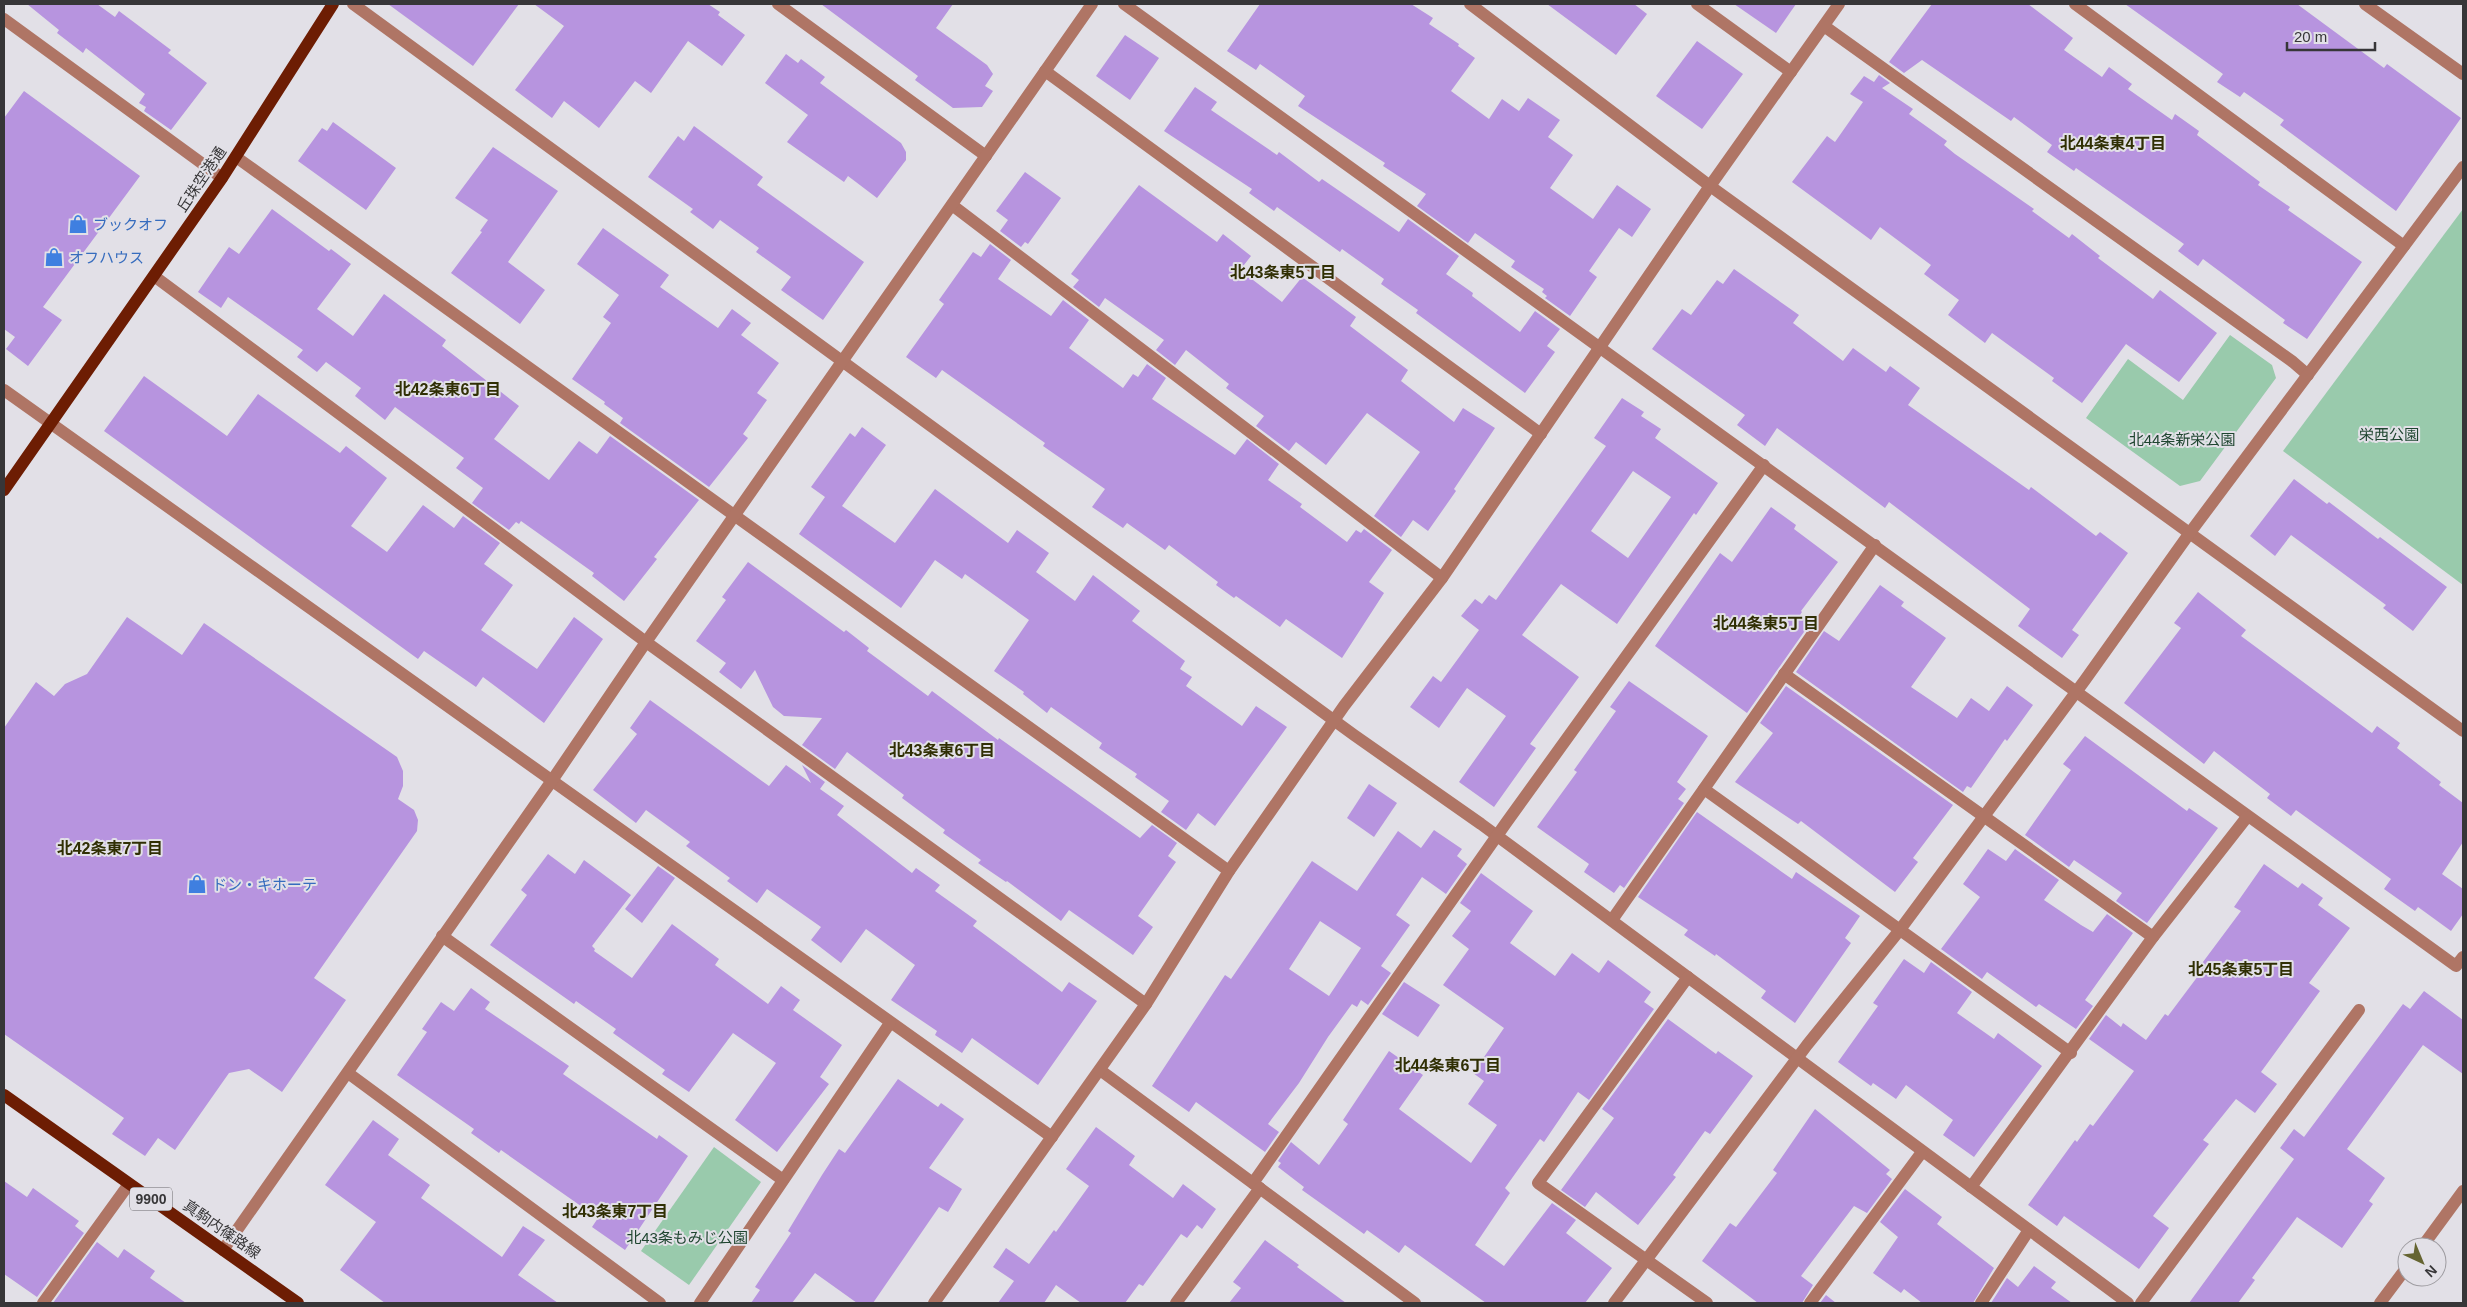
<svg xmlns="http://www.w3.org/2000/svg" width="2467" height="1307" viewBox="0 0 2467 1307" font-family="Helvetica,'Noto Sans JP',sans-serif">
<rect width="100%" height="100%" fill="#e2e0e7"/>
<g fill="#99caac">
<path d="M2463 209V585L2283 451Z"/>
<path d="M2230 335 2272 365 2276 378 2200 481 2180 486 2086 418 2128 359 2183 400Z"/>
<path d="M714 1147 761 1182 689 1285 641 1251Z"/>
</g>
<g fill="#b794df" fill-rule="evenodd">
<path d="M27 4H97L115 17 119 11 171 50 168 53 207 83 171 130 144 111 146 107 139 103 145 94 86 48 83 53 57 33 59 30Z"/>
<path d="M388 4H519L473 66Z"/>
<path d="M534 4H708L720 12 718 15 745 35 722 66 688 41 651 93 635 81 599 128 564 101 552 118 515 90 564 26Z"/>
<path d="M821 4H953L936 28 987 65 993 74 985 86 993 91 982 107 953 108 915 80 918 76Z"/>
<path d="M1260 4H1411L1433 18 1429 24 1459 44 1458 46 1475 58 1451 91 1489 119 1502 99 1519 111 1528 98 1560 120 1548 137 1573 155 1550 188 1593 219 1617 185 1651 209 1632 237 1619 228 1589 271 1597 277 1570 316 1545 298 1547 296 1542 292 1544 289 1511 267 1515 261 1475 233 1468 243 1417 206 1426 194 1383 166 1385 163 1298 106 1305 96 1260 64 1256 70 1227 51Z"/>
<path d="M1547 4H1634L1647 14 1616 55Z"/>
<path d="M1734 4H1796L1776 33Z"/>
<path d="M1932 4H2028L2073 38 2064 50 2102 77 2109 67 2132 84 2128 89 2172 120 2175 114 2199 131 2197 135 2260 182 2258 185 2290 207 2288 210 2362 262 2307 339 2283 323 2285 320 2203 259 2198 266 2178 251 2184 244 2076 168 2074 171 2047 152 2052 145 2014 117 2011 121 1922 60 1904 73 1889 62Z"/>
<path d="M2125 4H2297L2384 68 2387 64 2461 118 2396 211 2280 125 2284 120 2244 92 2240 97 2217 82 2223 74Z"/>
<path d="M1125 35 1159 58 1130 100 1096 76Z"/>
<path d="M1697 41 1743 74 1702 129 1656 96Z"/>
<path d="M786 54 798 63 801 59 825 77 820 83 901 143 906 152V160L877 198 848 176 844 182 787 142 808 115 765 83Z"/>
<path d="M1879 75 1890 83 1882 88 1913 109 1909 114 1947 141 1944 145 1955 154 2034 209 2032 211 2069 238 2072 234 2100 256 2098 258 2153 299 2160 290 2217 333 2179 382 2126 344 2082 403 2052 381 2054 378 1992 333 1985 343 1948 315 1959 300 1924 274 1931 265 1880 227 1871 240 1792 182 1827 136 1835 142 1863 102 1850 94 1864 76 1874 82Z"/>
<path d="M1195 87 1217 102 1211 110 1277 155 1279 152 1319 182 1322 179 1399 232 1408 219 1459 256 1446 274 1473 293 1472 296 1520 332 1535 311 1560 329 1547 346 1555 352 1525 393 1416 313 1418 310 1381 284 1384 279 1342 249 1340 252 1277 207 1274 211 1249 193 1252 189 1164 131Z"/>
<path d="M24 91 140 176 43 307 62 320 28 366 6 349 15 337 4 329V118Z"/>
<path d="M333 122 396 168 366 210 298 161 322 128 327 131Z"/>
<path d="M694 126 763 177 757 185 864 262 823 320 781 290 791 277 756 252 759 248 720 220 713 229 690 212 693 209 648 177 678 136 684 141Z"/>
<path d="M493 147 558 191 508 262 545 290 520 324 451 273 482 232 480 231 488 220 455 198Z"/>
<path d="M1025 172 1061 198 1028 244 1025 242 1021 247 1000 231 1008 220 996 211Z"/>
<path d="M1139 185 1217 242 1223 234 1251 256 1240 270 1282 302 1302 277 1356 317 1350 326 1408 370 1401 381 1454 422 1463 408 1495 428 1454 489 1456 491 1428 531 1413 520 1401 537 1374 516 1420 452 1367 413 1326 465 1296 442 1289 451 1256 426 1264 416 1226 388 1229 384 1186 350 1175 365 1156 350 1164 340 1105 298 1099 307 1073 287 1079 280 1071 274Z"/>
<path d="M272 209 329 251 331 249 351 264 317 309 353 336 384 294 446 340 442 346 519 406 494 439 549 480 579 441 597 454 610 436 699 500 654 557 657 559 624 601 592 576 594 573 521 521 519 524 516 522 509 530 472 503 483 488 456 468 464 458 395 407 385 420 355 396 361 388 326 362 317 372 297 357 303 350 228 297 221 308 198 292 229 247 239 254Z"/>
<path d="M603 228 669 275 660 287 718 328 732 309 751 323 741 335 779 363 757 393 767 400 743 434 748 438 709 487 620 423 623 418 604 404 605 402 572 379 611 323 603 317 619 295 577 264Z"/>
<path d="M990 244 1011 260 998 279 1051 316 1063 300 1089 320 1069 348 1123 388 1133 374 1138 377 1147 364 1166 378 1152 399 1235 455 1247 439 1279 464 1268 480 1302 504 1300 507 1347 542 1356 530 1361 533 1364 529 1392 550 1369 582 1384 593 1342 658 1286 619 1280 627 1236 596 1234 598 1216 585 1218 582 1169 545 1165 550 1127 523 1123 528 1092 507 1105 489 1043 446 1045 443 942 370 936 378 906 357 944 304 939 300 973 252 981 257Z"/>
<path d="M1734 269 1799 315 1793 323 1843 361 1853 348 1886 372 1890 366 1920 388 1908 405 2029 490 2031 487 2096 536 2100 532 2128 553 2072 630 2079 635 2062 658 2018 626 2030 609 1889 502 1885 508 1777 428 1765 446 1737 425 1745 415 1652 349 1682 309 1691 315 1717 280 1723 284Z"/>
<path d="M144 376 227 436 258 394 340 453 346 446 387 478 351 526 387 552 423 505 454 528 463 516 500 543 484 564 513 585 481 630 537 669 574 617 603 639 544 723 483 677 476 687 424 651 418 659 104 431Z"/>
<path d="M1622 398 1644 412 1641 416 1661 429 1655 438 1718 483 1696 515 1694 513 1617 624 1561 584 1522 635 1579 677 1530 744 1536 748 1494 807 1459 782 1506 716 1467 688 1439 728 1410 707 1433 676 1441 682 1479 630 1461 616 1475 599 1482 604 1489 595 1496 600 1606 446 1594 438ZM1633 471 1671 497 1628 558 1591 531Z"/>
<path d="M862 427 886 445 842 506 895 543 935 489 1008 543 1017 530 1049 553 1036 572 1075 601 1093 575 1140 611 1132 621 1185 661 1180 669 1192 677 1186 686 1242 726 1256 706 1287 727 1215 826 1198 813 1186 830 1161 812 1169 801 1135 777 1137 774 1099 748 1102 743 1051 707 1047 713 1023 694 1024 692 994 671 1029 620 965 574 962 579 935 560 901 608 799 534 825 497 811 487 850 433 855 437Z"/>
<path d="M2294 479 2327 504 2329 502 2378 539 2380 537 2447 587 2413 631 2383 608 2386 605 2291 535 2275 556 2250 536Z"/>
<path d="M1771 507 1796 525 1794 529 1838 562 1801 611 1802 612 1800 615 1811 622 1747 713 1655 646 1720 553 1732 562Z"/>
<path d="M748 562 844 632 846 630 869 648 867 651 928 696 932 691 998 740 999 738 1140 838 1152 825 1177 843 1168 856 1176 862 1138 916 1153 927 1133 955 1069 910 1061 921 1007 881 1006 882 978 863 981 860 943 833 945 830 902 798 904 795 847 752 835 769 802 745 822 718 784 716 773 707 755 670 741 689 719 672 726 663 696 641 726 600 722 597Z"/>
<path d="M1880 585 1904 602 1901 606 1946 638 1911 687 1957 718 1971 698 1989 711 2007 686 2033 705 2007 741 2005 739 1971 788 1967 786 1963 792 1796 672 1824 631 1839 641Z"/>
<path d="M2198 592 2246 630 2241 636 2372 733 2377 726 2400 743 2397 748 2441 782 2439 785 2463 803V842L2442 874 2463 889V914L2451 931 2418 907 2415 911 2384 889 2391 879 2296 810 2291 816 2267 798 2270 794 2214 751 2204 764 2124 703 2181 628 2174 623Z"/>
<path d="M127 617 182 655 204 623 397 757 403 771V786L398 799 414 810 418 820 417 831 314 978 346 1000 282 1092 249 1069 229 1073 175 1150 158 1138 145 1156 112 1134 124 1118 4 1034V728L36 682 54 696 65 684 87 674Z"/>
<path d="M1629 681 1708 736 1677 782 1686 789 1678 799 1684 803 1624 888 1620 885 1614 893 1584 872 1589 864 1537 827 1577 772 1574 770 1616 711 1610 707Z"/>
<path d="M1786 686 1953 805 1913 858 1918 862 1895 892 1801 821 1798 824 1735 782 1773 733 1760 723Z"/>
<path d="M650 700 769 786 786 765 811 783 802 765 825 782 820 789 844 806 837 815 912 873 916 868 940 885 935 891 977 921 973 926 1062 992 1069 982 1097 1001 1038 1085 972 1038 962 1053 935 1035 937 1031 891 1000 915 965 866 929 841 963 811 940 821 927 767 889 757 903 727 881 730 878 686 846 690 842 646 810 636 823 593 790 637 734 630 728Z"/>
<path d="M2085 736 2187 811 2189 808 2218 828 2147 923 2116 901 2122 893 2074 860 2069 867 2025 835 2071 770 2063 764Z"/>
<path d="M1369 784 1397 803 1374 837 1347 818Z"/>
<path d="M1697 812 1792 879 1796 872 1860 916 1845 938 1851 943 1795 1023 1761 998 1766 991 1716 954 1715 956 1684 935 1688 930 1638 897Z"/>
<path d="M1434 830 1462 849 1457 856 1467 864 1446 894 1422 877 1396 915 1410 925 1381 966 1391 973 1368 1005 1361 1000 1357 1007 1352 1004 1328 1037 1299 1083 1268 1124 1279 1132 1265 1152 1196 1102 1189 1112 1152 1086 1225 975 1231 979 1312 861 1357 891 1398 831 1421 848ZM1320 921 1361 948 1329 996 1289 969Z"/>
<path d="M1988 849 2006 861 2015 849 2059 880 2044 900 2081 925 2093 932 2107 914 2133 933 2085 1000 2093 1006 2076 1029 2039 1004 2036 1007 1987 972 1982 979 1941 949 1980 897 1963 884Z"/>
<path d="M548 854 575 874 584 860 631 895 592 946 595 949 594 951 632 978 672 924 719 959 715 965 768 1004 781 986 800 1000 793 1010 842 1045 820 1077 829 1084 777 1152 735 1120 776 1063 733 1033 689 1092 662 1074 665 1070 613 1033 616 1029 576 1001 574 1004 490 945 527 895 521 890Z"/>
<path d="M2264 864 2298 888 2302 883 2323 898 2318 905 2350 928 2309 983 2320 991 2261 1072 2277 1084 2255 1113 2236 1099 2203 1140 2209 1144 2153 1216 2169 1228 2139 1269 2064 1216 2057 1226 2028 1205 2075 1140 2077 1142 2090 1124 2093 1126 2134 1071 2089 1039 2106 1015 2121 1027 2123 1023 2146 1040 2165 1014 2168 1016 2201 972 2197 970 2241 911 2234 907Z"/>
<path d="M658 866 675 878 642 923 625 909Z"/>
<path d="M1481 873 1533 911 1510 943 1555 976 1572 953 1599 973 1608 960 1651 992 1644 1002 1654 1009 1589 1100 1578 1092 1544 1142 1540 1139 1505 1188 1510 1193 1475 1245 1504 1266 1552 1203 1576 1220 1566 1233 1612 1268 1585 1303H1486L1405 1245 1399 1253 1367 1230 1364 1234 1302 1190 1304 1187 1278 1167 1281 1163 1278 1161 1291 1142 1319 1165 1348 1124 1343 1120 1389 1051 1423 1075 1399 1109 1471 1163 1497 1125 1468 1104 1484 1081 1473 1073 1504 1028 1443 985 1469 949 1452 936 1471 911 1460 903Z"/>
<path d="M1904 959 1924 973 1931 962 1972 992 1957 1013 1994 1039 1998 1033 2042 1066 1974 1157 1943 1135 1953 1120 1906 1085 1896 1099 1873 1083 1871 1086 1838 1062 1878 1006 1873 1003Z"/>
<path d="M1404 982 1440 1005 1418 1037 1382 1014Z"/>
<path d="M471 988 490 1002 485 1009 569 1066 563 1074 657 1139 659 1135 688 1156 625 1250 592 1227 598 1218 501 1150 499 1153 471 1133 474 1129 397 1075 427 1032 422 1029 441 1002 454 1011Z"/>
<path d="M2424 991 2463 1020V1074L2423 1045 2347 1149 2385 1178 2369 1201 2373 1204 2342 1248 2297 1217 2252 1278 2255 1280 2238 1303H2189L2294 1159 2280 1148 2294 1129 2304 1137 2403 1004 2410 1009Z"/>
<path d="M1668 1019 1716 1054 1718 1051 1753 1076 1710 1134 1705 1131 1673 1175 1676 1177 1638 1225 1596 1192 1585 1207 1561 1190 1614 1118 1602 1109Z"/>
<path d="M898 1079 938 1107 941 1103 964 1119 929 1168 962 1189 948 1212 939 1207 873 1303H857L815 1273 792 1303H751L760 1290 755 1287 791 1233 788 1231 822 1175 839 1149 845 1153Z"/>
<path d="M1815 1109 1890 1170 1886 1174 1892 1179 1867 1213 1854 1206 1801 1276 1813 1285 1802 1303H1758L1702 1261 1730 1223 1736 1227 1777 1173 1773 1170Z"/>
<path d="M373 1120 399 1139 388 1155 430 1185 421 1198 502 1257 523 1226 545 1240 518 1275 558 1303H385L340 1270 376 1222 325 1185Z"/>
<path d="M1096 1127 1135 1156 1129 1165 1173 1198 1183 1184 1216 1209 1202 1229 1197 1225 1187 1238 1181 1234 1143 1286 1139 1284 1125 1303H1081L1056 1285 1044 1303H998L1014 1281 993 1267 1006 1248 1029 1264 1054 1230 1056 1232 1089 1186 1066 1169Z"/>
<path d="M4 1181 27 1197 33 1188 79 1221 75 1226 84 1233 37 1297 4 1274Z"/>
<path d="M1905 1189 1942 1217 1937 1224 1994 1268 1973 1303H1922L1904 1289 1901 1293 1873 1273 1898 1237 1880 1222Z"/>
<path d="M1265 1240 1299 1265 1297 1267 1346 1303H1229L1241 1288 1233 1282Z"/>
<path d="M97 1242 118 1258 124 1249 155 1271 150 1278 186 1303H53Z"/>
<path d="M2034 1266 2056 1282 2051 1288 2072 1303H1991L2007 1278 2018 1287Z"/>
<path d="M1826 1295 1836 1303H1820Z"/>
</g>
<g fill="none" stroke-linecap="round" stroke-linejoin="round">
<g stroke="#af7565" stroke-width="12">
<path d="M353 4 1354 735 1481 824 2128 1303"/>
<path d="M778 4 986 156"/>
<path d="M1124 4 2456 966 2463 957"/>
<path d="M1470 4 1710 186 2463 731"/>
<path d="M1697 4 1791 72"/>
<path d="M2075 4 2404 246"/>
<path d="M2365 4 2463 74"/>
<path d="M4 19 222 178"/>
<path d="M1824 26 2293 362 2308 375"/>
<path d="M1045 71 1541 434"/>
<path d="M236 157 1229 871"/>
<path d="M952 205 1442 578"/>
<path d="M154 276 646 642 1146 1004"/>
<path d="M4 390 1052 1137"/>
<path d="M1784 674 2153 937"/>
<path d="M1704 789 2071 1053"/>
<path d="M1612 920 1875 545"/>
<path d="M442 936 783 1180"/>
<path d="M1688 977 1538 1183 1707 1303"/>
<path d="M1100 1070 1415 1303"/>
<path d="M348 1073 660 1303"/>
<path d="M1253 1183 1506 823 1764 465"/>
<path d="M1971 1187 2153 937 2247 817"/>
<path d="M2422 1247 2463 1191"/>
<path d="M223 1250 551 782 646 642 1092 4"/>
<path d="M43 1303 129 1184"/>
<path d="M700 1303 890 1023"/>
<path d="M934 1303 1146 1004 1229 871 1344 706 1442 578 1710 186 1839 4"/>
<path d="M1176 1303 1260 1188"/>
<path d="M1614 1303 1807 1045 1899 931 2085 680 2189 534 2463 167"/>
<path d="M1810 1303 1922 1152"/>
<path d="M1981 1303 2029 1230"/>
<path d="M2141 1303 2359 1010"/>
<path d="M2380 1303 2407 1267"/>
</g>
<g stroke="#6d1d03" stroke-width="12">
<path d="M4 490 222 178 333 4"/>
<path d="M4 1095 298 1303"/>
</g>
</g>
<defs>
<g id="shop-bare" transform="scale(1.5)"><path d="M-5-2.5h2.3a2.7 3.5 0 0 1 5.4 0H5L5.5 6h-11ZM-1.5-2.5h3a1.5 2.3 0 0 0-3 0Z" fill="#3f7fe0" stroke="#e2e0e7" stroke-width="2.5" paint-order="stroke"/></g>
</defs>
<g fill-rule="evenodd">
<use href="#shop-bare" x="78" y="224"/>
<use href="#shop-bare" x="54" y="257"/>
<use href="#shop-bare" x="197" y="884"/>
</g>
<g text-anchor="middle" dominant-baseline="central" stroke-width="4" stroke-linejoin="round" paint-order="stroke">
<rect fill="#e2e0e7" stroke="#6a696c" stroke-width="1" x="130" y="1187.5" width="42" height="23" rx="4"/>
<g font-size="14" font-weight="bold" fill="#373638">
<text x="151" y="1199">9900</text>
</g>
<g font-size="15" fill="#373638" stroke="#e2e0e7">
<text transform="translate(201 179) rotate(-56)">丘珠空港通</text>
<text transform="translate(222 1229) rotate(35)">真駒内篠路線</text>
</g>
<g font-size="15" fill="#366cbe" stroke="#e2e0e7" text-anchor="start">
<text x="93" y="224">ブックオフ</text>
<text x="69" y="257">オフハウス</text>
<text x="212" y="884">ドン・キホーテ</text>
</g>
<g font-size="15" fill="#1f4530" stroke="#e2e0e7">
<text x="2389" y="434">栄西公園</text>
<text x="2182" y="439">北44条新栄公園</text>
<text x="687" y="1237">北43条もみじ公園</text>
</g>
<g font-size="16" font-weight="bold" fill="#302f04" stroke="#e2e0e7">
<text x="2113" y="143">北44条東4丁目</text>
<text x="1283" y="272">北43条東5丁目</text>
<text x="448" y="389">北42条東6丁目</text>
<text x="1766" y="623">北44条東5丁目</text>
<text x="942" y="750">北43条東6丁目</text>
<text x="110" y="848">北42条東7丁目</text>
<text x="2241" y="969">北45条東5丁目</text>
<text x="1448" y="1065">北44条東6丁目</text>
<text x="615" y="1211">北43条東7丁目</text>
</g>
</g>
<rect width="2467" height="1307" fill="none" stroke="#373638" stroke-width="10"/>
<g transform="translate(2422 1262) rotate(136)"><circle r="24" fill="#e2e0e7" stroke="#9e9ca1"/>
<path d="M0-4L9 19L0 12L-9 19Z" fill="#656431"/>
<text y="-8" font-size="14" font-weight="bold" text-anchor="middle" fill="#373638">N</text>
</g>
<path d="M2287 42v8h88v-8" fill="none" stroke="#373638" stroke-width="2.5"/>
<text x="2294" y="42" font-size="15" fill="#373638" stroke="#e2e0e7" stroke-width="4" paint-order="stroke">20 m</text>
</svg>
